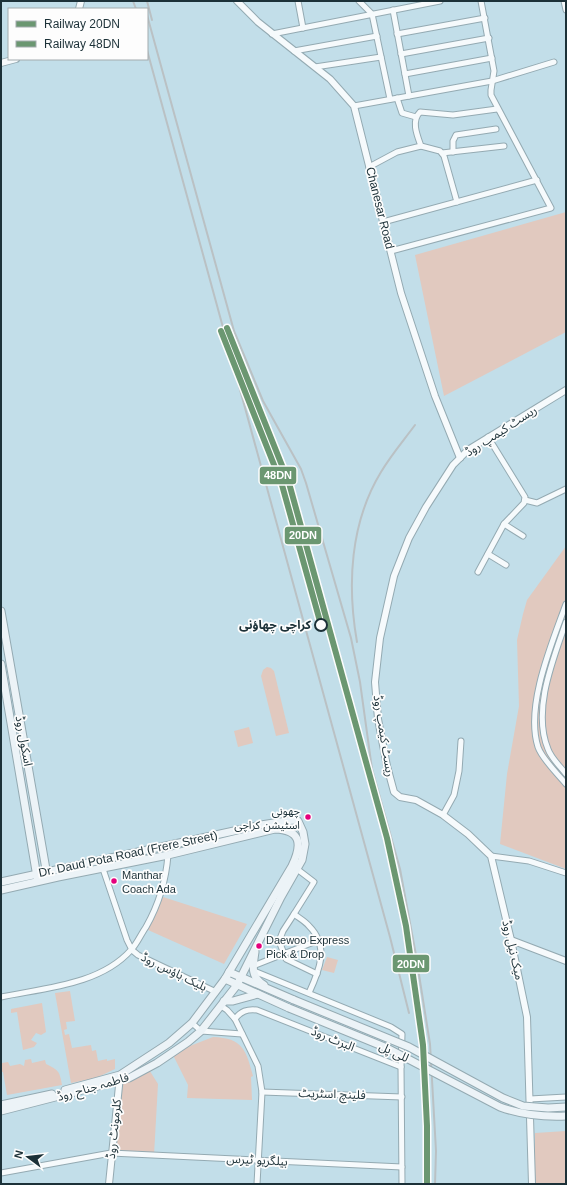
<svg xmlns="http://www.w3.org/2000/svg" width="567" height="1185" viewBox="0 0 567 1185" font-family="Helvetica,'Noto Sans Arabic',sans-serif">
<rect width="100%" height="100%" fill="#c2dee9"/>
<g fill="#e1c9bf">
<path d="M566 212V332L444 396 415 255Z"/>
<path d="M566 546V869L500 844 507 774 519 706 517 640 523 614 527 600Z"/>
<path d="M267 667 271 668 274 671 289 733 276 736 261 676 263 670Z"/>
<path d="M249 727 253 743 238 747 234 731Z"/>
<path d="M163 897 247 924 224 964 148 930Z"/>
<path d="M327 957 338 960 334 973 322 970Z"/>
<path d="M70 991 75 1021 66 1022 67 1029 64 1030 65 1035 69 1034 72 1048 91 1045 92 1051 96 1050 98 1061 107 1059V1061L115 1059V1069L96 1078 71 1083 55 993Z"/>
<path d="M42 1003 46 1032 41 1035 36 1033 31 1040 37 1043 34 1047 23 1050 17 1012 11 1013V1009Z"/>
<path d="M213 1037C243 1038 246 1050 253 1076L251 1077 252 1100 187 1098 188 1085 172 1053Z"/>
<path d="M1 1058 2 1063 8 1062 10 1066 20 1064 24 1066 25 1060 31 1059 32 1063 45 1060 46 1064C58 1070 60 1071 62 1085L7 1095 3 1072H1Z"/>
<path d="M148 1068 158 1084 154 1155 112 1153 119 1081Z"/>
<path d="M566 1131V1184H535V1133Z"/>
</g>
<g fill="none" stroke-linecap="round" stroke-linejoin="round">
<g stroke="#94aab2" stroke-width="7">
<g id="minor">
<path d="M298 1 303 28"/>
<path d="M359 1 372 14 390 99"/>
<path d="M564 1 566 10"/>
<path d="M393 10 409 96"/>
<path d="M272 34 440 1"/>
<path d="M397 34 485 18"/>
<path d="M294 51 377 36"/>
<path d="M401 54 489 38"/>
<path d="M315 67 381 57"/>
<path d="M405 74 492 58"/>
<path d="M397 98 402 113 416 117"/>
<path d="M354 106 492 81 554 62"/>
<path d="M453 152V141L456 135 496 129"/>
<path d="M442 153 504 146"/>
<path d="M369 167 397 152 421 146"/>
<path d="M457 202 444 156 440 151 421 146C417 135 411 121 420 112L453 115 497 109"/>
<path d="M383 222 537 180"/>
<path d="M391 251 551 208 491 95V90L494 71 481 1"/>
<path d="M525 500 537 503 566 489"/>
<path d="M504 524 523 536"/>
<path d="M488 554 506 565"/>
<path d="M478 572 504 524 524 503 525 497 488 437"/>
<path d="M566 604C552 643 525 706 538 747 542 759 558 774 566 784"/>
<path d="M566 622C553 660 532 710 548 749 551 758 560 766 566 774"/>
<path d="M443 815 454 795 459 771 461 741"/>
<path d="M491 856 529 861 566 873"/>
<path d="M102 866 127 940 132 950 138 955 216 992"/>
<path d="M297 869 314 882 294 914C299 918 305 921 309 926 330 947 319 971 309 993"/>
<path d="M294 914 283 931 279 941 286 959 317 974"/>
<path d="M253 966 319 940"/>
<path d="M254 971 391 1027 402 1034 401 1067 402 1184"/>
<path d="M1 997C44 988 100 985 131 950 137 944 141 934 146 927 159 904 166 881 168 855"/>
<path d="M221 1006 227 1010 235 1019 258 1066 262 1092 257 1184"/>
<path d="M235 1019C241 1011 247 1009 257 1010L401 1067"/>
<path d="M192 1023 201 1031 242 1034"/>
<path d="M262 1092 402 1097"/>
<path d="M530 1099 566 1097"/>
<path d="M1 1173 111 1153 402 1167"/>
</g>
</g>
<g stroke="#94aab2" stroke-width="8">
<g id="tertiary">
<path d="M237 1 258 22 330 79 354 106 401 293 435 396 460 458"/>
<path d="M79 9 81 1"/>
<path d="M1 63 16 59"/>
<path d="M511 940 566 961"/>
<path d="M109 1184 120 1076"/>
<path d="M532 1184 527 1017 511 940 491 856 468 834 443 815 416 800 400 797 394 792 387 766 378 719 375 682 380 638 394 576 409 538 426 507 453 465 468 450 566 390"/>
</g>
</g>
<g stroke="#94aab2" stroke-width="9">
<g id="secondary">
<path d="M1 611 47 875"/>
<path d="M1 664 37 877"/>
<path d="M1 882 261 825 293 820 298 821 303 832 305 844 302 860 281 897 237 985 201 1031 188 1042 157 1063 129 1078 1 1111"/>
<path d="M1 890 58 877 168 855 275 829C302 830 302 845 292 866L225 979 192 1023 169 1043 120 1075 65 1090"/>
<path d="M255 952C253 965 250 977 264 985"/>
<path d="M229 972 294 1000"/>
<path d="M225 979 289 1008"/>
<path d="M224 1001H233L258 994"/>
<path d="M1 1105 52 1094"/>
</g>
</g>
<use href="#minor" stroke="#f6fafc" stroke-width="5"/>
<use href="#tertiary" stroke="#f6fafc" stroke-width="6"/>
<use href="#secondary" stroke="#ecf3f7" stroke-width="7"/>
<g stroke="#bac1c4" stroke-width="2">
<path d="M133 1 136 9"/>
<path d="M147 1 152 20"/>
<path d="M147 15 234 331 263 401 301 469 306 483 351 638 360 682 372 769 400 869 418 966"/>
<path d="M147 50 390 937 409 1013"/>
<path d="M357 642C347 585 350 523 381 472 391 455 404 440 415 425"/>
<path d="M417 962 430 1044 436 1151 435 1184"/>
</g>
<g stroke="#94aab2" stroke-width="9" stroke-linecap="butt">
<g id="secondary-bridge">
<path d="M294 1000 409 1047 503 1098 523 1106 548 1108 566 1107"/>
<path d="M289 1008 387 1048 500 1107C522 1115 543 1117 566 1116"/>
</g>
</g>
<use href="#secondary-bridge" stroke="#ecf3f7" stroke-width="7"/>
<g stroke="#fdfdfd" stroke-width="9">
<path id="rail-1" d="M227 328 289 483 387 838 406 926 423 1045 427 1126V1184"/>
</g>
<g stroke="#fdfdfd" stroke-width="9">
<path id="rail-2" d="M221 331 282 485 321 625"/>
</g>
<use href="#rail-1" stroke="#6b9771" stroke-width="6"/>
<use href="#rail-2" stroke="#6b9771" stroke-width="6"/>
</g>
<circle fill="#fdfdfd" stroke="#1c3138" stroke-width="2" cx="321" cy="625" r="6"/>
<g fill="#e5007d" stroke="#fdfdfd" stroke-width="1.5">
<circle cx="308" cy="817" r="3.5"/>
<circle cx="114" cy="881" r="3.5"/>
<circle cx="259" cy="946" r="3.5"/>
</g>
<g text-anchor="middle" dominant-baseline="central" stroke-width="3.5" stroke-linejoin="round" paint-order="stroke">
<g font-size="11" fill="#1c3138" stroke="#fdfdfd" text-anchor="start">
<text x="300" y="811" text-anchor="end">چھونی<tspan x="300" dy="14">اسٹیشن کراچی</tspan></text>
<text x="122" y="875">Manthar<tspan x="122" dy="14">Coach Ada</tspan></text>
<text x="266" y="940">Daewoo Express<tspan x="266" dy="14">Pick &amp; Drop</tspan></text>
</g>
<g font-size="12" fill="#1c3138" stroke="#fdfdfd">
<text transform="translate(380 208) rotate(76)">Chanesar Road</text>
<text transform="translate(501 431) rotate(-33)">ریسٹ کیمپ روڈ</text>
<text transform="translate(384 736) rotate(81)">ریسٹ کیمپ روڈ</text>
<text transform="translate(24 741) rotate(80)">اسکول روڈ</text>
<text transform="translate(128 854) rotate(-12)">Dr. Daud Pota Road (Frere Street)</text>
<text transform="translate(513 950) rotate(77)">میک نیل روڈ</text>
<text transform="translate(174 972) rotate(26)">بلیک ہاؤس روڈ</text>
<text transform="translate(333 1039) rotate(22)">البرٹ روڈ</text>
<text transform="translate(394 1052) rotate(26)">للی پل</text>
<text transform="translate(93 1087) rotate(-16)">فاطمہ جناح روڈ</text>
<text transform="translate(332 1094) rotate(2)">فلینچ اسٹریٹ</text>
<text transform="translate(114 1129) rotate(-84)">کلرمونٹ روڈ</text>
<text transform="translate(257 1160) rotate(3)">بیلگریو ٹیرس</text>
</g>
<g font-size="12" font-weight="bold" fill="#1c3138" stroke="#fdfdfd" text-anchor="end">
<text x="311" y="625">کراچی چھاؤنی</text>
</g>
</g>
<g stroke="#fdfdfd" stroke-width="1.5">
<rect x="259" y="466" width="38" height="19" rx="4" fill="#6b9771"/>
<rect x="284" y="526" width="38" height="19" rx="4" fill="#6b9771"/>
<rect x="392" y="954" width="38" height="19" rx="4" fill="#6b9771"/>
</g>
<g font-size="11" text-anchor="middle" font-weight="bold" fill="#fff">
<text x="278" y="479">48DN</text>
<text x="303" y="539">20DN</text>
<text x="411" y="968">20DN</text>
</g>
<rect width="567" height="1185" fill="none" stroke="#1c3138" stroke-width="4"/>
<rect x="8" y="8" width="140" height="52" fill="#fdfdfd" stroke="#a3abae"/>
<rect x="16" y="21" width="20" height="6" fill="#6b9771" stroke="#a3abae"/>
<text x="44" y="28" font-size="12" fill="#1c3138">Railway 20DN</text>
<rect x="16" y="41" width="20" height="6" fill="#6b9771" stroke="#a3abae"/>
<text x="44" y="48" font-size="12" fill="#1c3138">Railway 48DN</text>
<g transform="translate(28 1157) rotate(285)" stroke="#fdfdfd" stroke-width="3" paint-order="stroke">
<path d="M0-3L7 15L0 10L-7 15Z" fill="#1c3138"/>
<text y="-6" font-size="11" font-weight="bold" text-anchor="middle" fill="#1c3138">N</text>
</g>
</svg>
